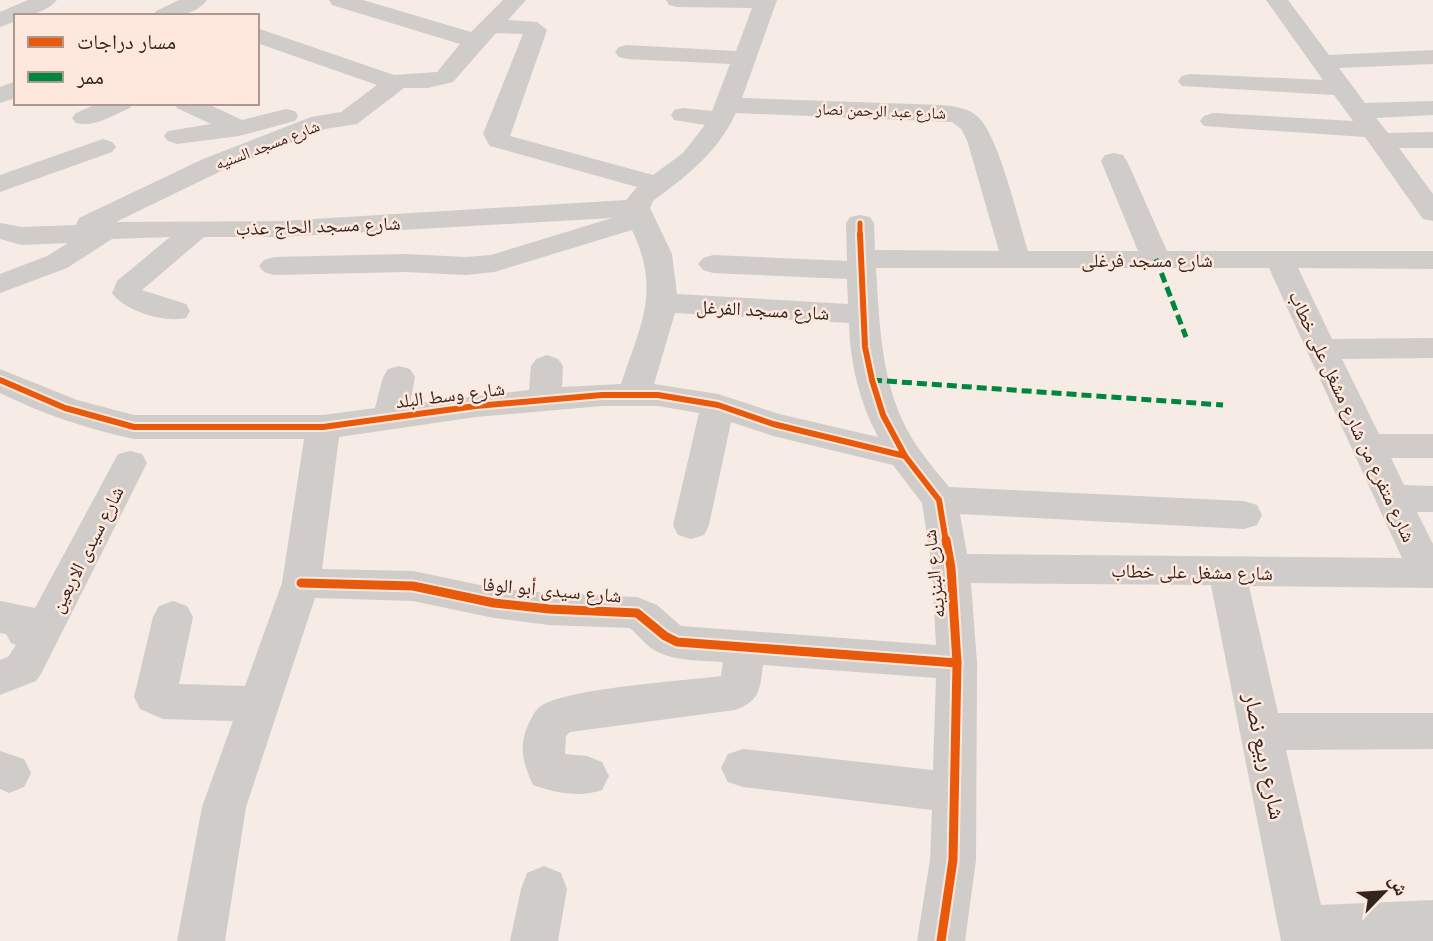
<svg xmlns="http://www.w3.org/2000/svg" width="1433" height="941" viewBox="0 0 1433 941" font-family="Lato,'Noto Naskh Arabic',sans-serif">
<rect width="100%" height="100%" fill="#f6ebe5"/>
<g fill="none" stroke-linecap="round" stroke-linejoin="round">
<g fill="#cfccc9" fill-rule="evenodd">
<path d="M28 0H57C48 11 30 16 16 16V21L0 27V12Z"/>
<path d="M179 0H207C194 17 172 16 153 16L156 11Z"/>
<path d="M329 0H363L471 32 503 0H526L508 20 537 22 547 30 510 136 653 175 683 153 705 125 674 120 671 115 674 110 683 108 712 111 730 64 627 59 619 57 615 52 619 47 627 45 736 51 752 8 677 7 669 5 666 0H777L742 98 941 105C953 106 968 108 977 116 999 135 1018 220 1028 251H1138L1101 161 1105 155 1114 153 1123 155 1127 161 1167 251H1433V269L1298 268 1332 339 1433 338V358L1342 359 1379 434H1433V458H1391L1404 485 1433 486V512H1417L1433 544V588L1249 586 1278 713H1433V749L1286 750 1321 905 1433 900V941H1281L1211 585 971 583 977 663 976 860 965 941H917L930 860 932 810 743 787 728 782 721 768 728 754 743 749 933 770 936 678 763 665C760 689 760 701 735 710L570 732 566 736 565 754 587 756 602 762 609 776 602 790C580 798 555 793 533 785 523 763 518 746 529 723 532 717 535 710 541 706 568 688 683 681 721 676L723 662C700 660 671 662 651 648 643 642 637 634 630 628L549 625 494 618 413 601 315 598 246 807 225 941H177L202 807 233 721 163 719 140 709 134 697 153 617 159 606 173 601 187 606 193 617 179 684 245 686 282 583 304 439H134C87 429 43 414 0 393V369L77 400 134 415H323L375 408 383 377 388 369 399 366 410 369 415 377 410 404 529 390 531 366 536 359 547 355 558 359 563 366 562 387 621 384C641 324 661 291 632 230L494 272 466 275 406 272 274 275 264 272 259 266 264 260 274 257 406 254 466 257 491 255 612 218 281 237H204L142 290 186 304 190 311 186 318C165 323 124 311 112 293L117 281 170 237 112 239 67 268 0 293V274L47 256 68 243 22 245 0 239V223L22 227 76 225 79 218 203 159 311 117 341 112 377 85 257 43V28L394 75 437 72 460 44 332 5ZM496 33 523 34 483 134 490 146 637 187 626 200 281 221 116 222 221 171 325 129 357 124 404 88H428L453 82ZM736 113 952 122 961 129 967 140 999 251 875 250 874 223 870 217 860 215 850 217 846 223 847 261 713 255 703 258 698 264 703 270 713 273 847 279 848 304 677 294 672 254 650 208 653 201C689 174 716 154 736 113ZM876 268H1269L1402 558 967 554 960 514 1244 529 1257 525 1262 515 1257 505 1244 501 949 487C939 475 928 462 919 449 881 395 880 331 876 268ZM675 313 849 323C850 363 859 401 878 437L779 414 718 394 654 384ZM602 406H658L699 413 673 525 678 535 691 539 704 535 709 525 731 422 773 436 893 465 922 503 932 568 936 645 681 626 657 605 637 597 549 593 494 588 413 571 322 569 339 437 476 417Z"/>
<path d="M1266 0H1288L1329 55 1433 50V64L1339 68 1365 103 1433 101V115L1376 118 1388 133 1433 132V148H1399L1433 194V221L1423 219 1365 137 1204 126 1200 121 1204 116 1213 113 1353 121 1334 95 1182 86 1178 81 1182 76 1190 74 1323 80Z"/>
<path d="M16 81V98L0 103V87Z"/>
<path d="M99 103H133L130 108C113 115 94 128 76 123L72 118 76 113Z"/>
<path d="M174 103H206L242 120 286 109 295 111 298 116 295 121 239 136 177 144 168 141 164 136 168 131 211 124 177 108Z"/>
<path d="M103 139 112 142 116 147 112 152 0 192V175Z"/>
<path d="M130 451 142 454 147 463 41 674 36 681 0 695V660L8 657 16 645 11 643 6 634 0 633V601L35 608 118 454Z"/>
<path d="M0 751 24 759 31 773 24 787 9 793 0 789Z"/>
<path d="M544 866 561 873 567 889 558 941H510L521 889 527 873Z"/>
</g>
<g stroke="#00873e" stroke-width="5" stroke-dasharray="10 5" stroke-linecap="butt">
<path d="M1156 259 1186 337"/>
<path d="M872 380 1223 405"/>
</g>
<g stroke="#fee8dd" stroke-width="9">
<path id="cycleway-far2" d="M860 223V235"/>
</g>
<g stroke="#fee8dd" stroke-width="10">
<g id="cycleway-far1">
<path d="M860 234 865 347 872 380 883 415 905 456 939 500 946 542"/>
<path d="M0 380 65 408 134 427H323L476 406 602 395H658L718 405 773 424 905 456"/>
</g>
</g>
<g stroke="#fee8dd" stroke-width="13">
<g id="cycleway">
<path d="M301 583 413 586 494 603 549 609 637 613 665 636 677 642 957 663"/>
<path d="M941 941 953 860 957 663 951 568 946 540"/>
</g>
</g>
<use href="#cycleway-far2" stroke="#e8590c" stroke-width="5"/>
<use href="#cycleway-far1" stroke="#e8590c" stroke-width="6"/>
<use href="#cycleway" stroke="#e8590c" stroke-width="9"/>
</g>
<g text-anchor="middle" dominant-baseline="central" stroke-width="5" stroke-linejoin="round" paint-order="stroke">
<g font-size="16" fill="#32251e" stroke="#fee8dd">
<text transform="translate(881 110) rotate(2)">شارع عبد الرحمن نصار</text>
<text transform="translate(267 144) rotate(-21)">شارع مسجد السنيه</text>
</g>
<g font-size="19" fill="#32251e" stroke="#fee8dd">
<text transform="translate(318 225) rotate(-2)">شارع مسجد الحاج عذب</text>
<text x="1147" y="259">شارع مسجد فرغلى</text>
<text transform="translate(763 309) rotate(3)">شارع مسجد الفرغل</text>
<text transform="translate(450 394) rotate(-7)">شارع وسط البلد</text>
<text transform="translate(1353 416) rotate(65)">شارع متفرع من شارع مشغل على خطاب</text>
<text transform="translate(86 549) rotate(-63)">شارع سيدى الاربعين</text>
<text transform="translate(1192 571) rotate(1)">شارع مشغل على خطاب</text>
<text transform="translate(933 574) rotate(-96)">شارع البنزينه</text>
<text transform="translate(552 589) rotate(5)">شارع سيدى أبو الوفا</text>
</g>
<g font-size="23" fill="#32251e" stroke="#fee8dd">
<text transform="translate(1266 756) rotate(78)">شارع ربيع نصار</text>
</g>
</g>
<rect x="14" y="14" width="245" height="91" fill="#fee8dd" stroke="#ac9a91" stroke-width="2"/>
<rect x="28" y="37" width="35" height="10" fill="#e8590c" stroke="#ac9a91" stroke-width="2"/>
<text x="77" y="49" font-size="21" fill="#32251e">مسار دراجات</text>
<rect x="28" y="72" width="35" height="10" fill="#00873e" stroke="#ac9a91" stroke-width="2"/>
<text x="77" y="84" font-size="21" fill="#32251e">ممر</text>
<g transform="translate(1384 892) rotate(65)" stroke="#fee8dd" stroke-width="5" paint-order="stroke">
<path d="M0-5L12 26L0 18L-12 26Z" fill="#32251e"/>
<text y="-10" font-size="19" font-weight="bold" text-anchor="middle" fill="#32251e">ش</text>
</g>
</svg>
